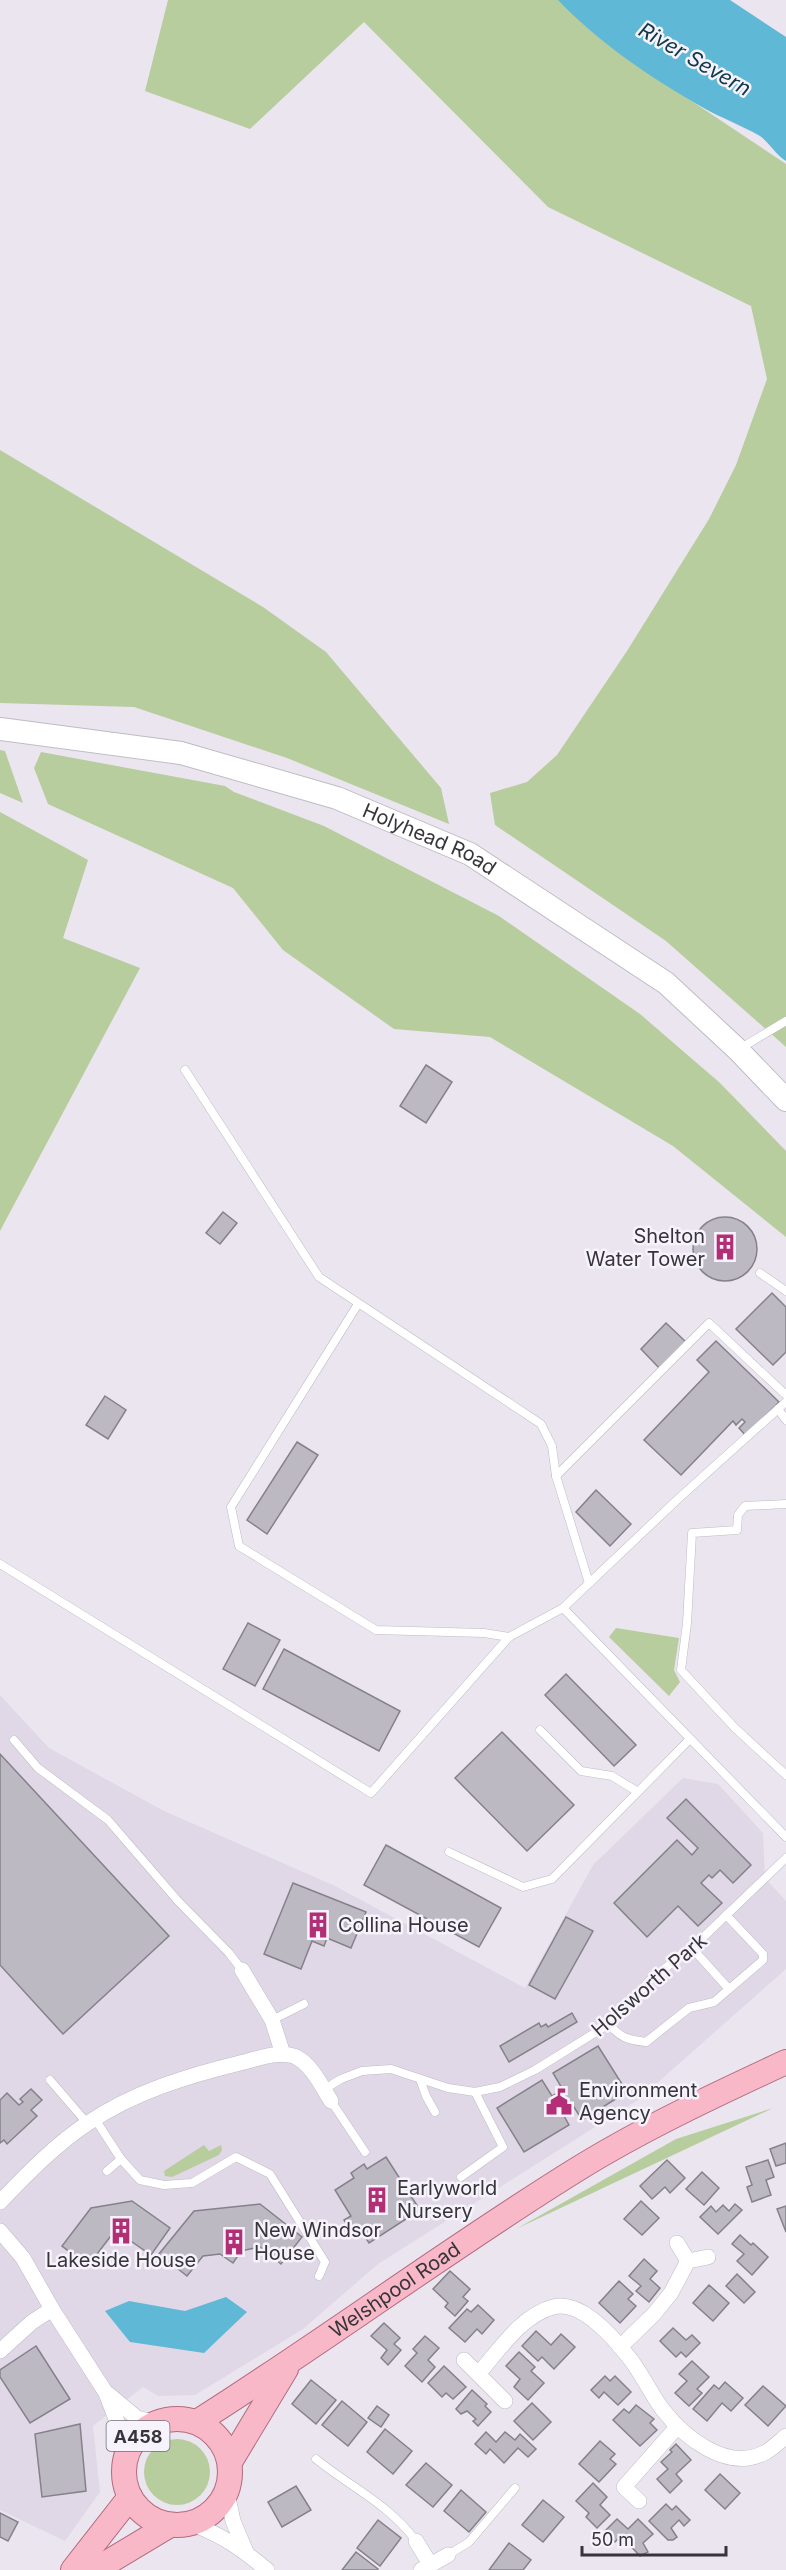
<svg xmlns="http://www.w3.org/2000/svg" width="786" height="2570" viewBox="0 0 786 2570" font-family="Inter,sans-serif">
<rect width="100%" height="100%" fill="#eae5ef"/>
<path fill="#e0d8e7" d="M0 1695 49 1748 164 1811 335 1886 525 1988 593 1865 683 1778 718 1784 763 1833 765 1878 786 1901V1969L638 2100 378 2264 303 2329 195 2395 158 2396 143 2387 93 2426 100 2492 65 2541 0 2510Z"/>
<g fill="#b7cd9e">
<path d="M168 0H580L663 82 786 164V1047L666 941 495 825 490 793 527 782 557 755 627 651 709 519 736 465 767 379 751 306 548 207 364 22 250 129 145 91Z"/>
<path d="M0 450 263 607 326 652 441 788 449 824 287 758 134 707 0 703Z"/>
<path d="M0 750 5 751 23 803 0 793Z"/>
<path d="M41 752 225 786 234 792 324 826 499 916 640 1014 720 1083 786 1151V1237L673 1146 490 1037 394 1029 283 950 233 888 48 804 34 768Z"/>
<path d="M0 812 88 860 63 938 140 968 0 1231Z"/>
<path d="M616 1628 679 1638 674 1670 680 1682 669 1696 609 1637Z"/>
<path d="M773 2108 516 2229 676 2139Z"/>
<path d="M204 2145 209 2151 221 2145 222 2150 219 2155 172 2177 165 2176 164 2171Z"/>
<circle cx="177" cy="2472" r="33"/>
</g>
<g fill="#5eb8d6">
<path d="M558 0H730L786 37V161C775 154 768 141 760 136 741 125 721 118 702 107 651 78 599 43 558 0Z"/>
<path d="M226 2297 247 2312 204 2353 130 2342 105 2311 129 2301 185 2311Z"/>
</g>
<g fill="#bdb9c2" stroke="#85818a" stroke-width="1.5">
<path d="M426 1065 452 1082 426 1123 400 1106Z"/>
<path d="M223 1212 237 1223 220 1244 206 1233Z"/>
<circle cx="725" cy="1249" r="32"/>
<path d="M772 1293 786 1307V1352L773 1365 736 1329Z"/>
<path d="M666 1323 686 1342 660 1369 641 1349Z"/>
<path d="M716 1341 779 1402 746 1436 739 1428 745 1422 742 1419 736 1425 733 1421 681 1475 644 1440 709 1372 697 1360Z"/>
<path d="M105 1396 126 1410 108 1439 86 1425Z"/>
<path d="M297 1442 318 1455 267 1534 247 1520Z"/>
<path d="M596 1490 631 1524 610 1546 576 1512Z"/>
<path d="M248 1623 280 1640 255 1686 223 1669Z"/>
<path d="M284 1649 400 1711 379 1751 263 1689Z"/>
<path d="M566 1674 636 1745 614 1766 545 1695Z"/>
<path d="M502 1732 574 1805 527 1851 455 1778Z"/>
<path d="M0 1754 169 1936 63 2034 0 1965Z"/>
<path d="M686 1799 751 1865 733 1883 720 1870 712 1878 709 1875 701 1883 722 1903 698 1926 678 1906 647 1937 614 1903 677 1840 692 1855 698 1848 667 1818Z"/>
<path d="M386 1845 501 1908 479 1947 364 1885Z"/>
<path d="M293 1883 366 1912 351 1948 327 1938 324 1946 312 1941 301 1969 264 1954Z"/>
<path d="M566 1917 593 1931 555 1999 529 1985Z"/>
<path d="M572 2013 577 2022 509 2062 500 2046 539 2023 541 2027 546 2024 548 2027Z"/>
<path d="M598 2046 627 2092 582 2120 574 2107 563 2114 569 2125 524 2152 497 2108 542 2080 552 2096 563 2090 553 2073Z"/>
<path d="M31 2089 42 2100 31 2110 37 2116 7 2144 4 2140 0 2143V2100L7 2093 19 2105 23 2102 20 2099Z"/>
<path d="M786 2143V2163L776 2166 770 2149Z"/>
<path d="M386 2157 420 2210 369 2243 362 2232 355 2237 344 2220 351 2216 335 2190 354 2178 351 2173 364 2164 367 2169Z"/>
<path d="M667 2160 685 2178 670 2193 665 2187 652 2199 640 2186Z"/>
<path d="M768 2160 774 2177 766 2180 771 2195 752 2202 747 2187 752 2185 746 2167Z"/>
<path d="M702 2172 719 2188 704 2205 686 2189Z"/>
<path d="M132 2201 170 2228 151 2255 122 2235 110 2237 88 2266 62 2246 91 2208Z"/>
<path d="M641 2201 659 2218 642 2235 624 2219Z"/>
<path d="M260 2204 302 2237 281 2264 260 2247 241 2251 233 2263 220 2254 203 2256 187 2276 159 2254 194 2211Z"/>
<path d="M735 2204 742 2210 718 2234 700 2217 711 2206 716 2212 723 2205 729 2211Z"/>
<path d="M786 2206V2232L777 2209Z"/>
<path d="M740 2235 751 2245 753 2243 768 2257 752 2275 737 2261 744 2254 732 2244Z"/>
<path d="M644 2259 657 2271 650 2279 660 2288 649 2302 636 2291 641 2286 629 2276Z"/>
<path d="M450 2271 470 2289 463 2297 468 2301 455 2316 445 2307 448 2303 433 2289Z"/>
<path d="M737 2274 755 2292 744 2303 726 2286Z"/>
<path d="M619 2281 633 2294 628 2299 636 2306 620 2323 599 2303Z"/>
<path d="M709 2285 729 2303 713 2321 693 2303Z"/>
<path d="M478 2305 494 2320 482 2334 477 2329 465 2342 449 2328 467 2309 471 2312Z"/>
<path d="M384 2323 400 2338 394 2344 401 2350 388 2365 381 2358 387 2350 371 2336Z"/>
<path d="M673 2328 686 2340 692 2335 700 2343 686 2357 681 2352 676 2357 660 2341Z"/>
<path d="M536 2331 551 2345 561 2334 575 2347 554 2369 542 2357 538 2361 522 2346Z"/>
<path d="M425 2336 439 2348 428 2360 435 2367 422 2382 405 2366 417 2353 413 2349Z"/>
<path d="M36 2346 70 2399 30 2423 0 2377V2370Z"/>
<path d="M519 2352 535 2367 531 2371 544 2383 528 2400 514 2387 520 2379 506 2366Z"/>
<path d="M692 2361 709 2377 697 2389 702 2393 689 2406 675 2393 687 2381 679 2374Z"/>
<path d="M444 2366 466 2387 453 2399 446 2393 442 2397 428 2383Z"/>
<path d="M605 2376 610 2381 615 2376 631 2392 618 2405 604 2392 599 2398 591 2390Z"/>
<path d="M311 2380 336 2400 316 2424 292 2404Z"/>
<path d="M725 2382 743 2398 731 2411 722 2403 707 2421 693 2409 714 2385 719 2389Z"/>
<path d="M763 2386 786 2406 768 2426 745 2405Z"/>
<path d="M472 2390 487 2404 485 2406 491 2412 478 2426 473 2421 476 2419 467 2411 461 2414 456 2409Z"/>
<path d="M342 2401 367 2422 348 2446 322 2425Z"/>
<path d="M532 2403 551 2422 533 2440 514 2421Z"/>
<path d="M636 2405 654 2419 650 2423 657 2430 640 2446 613 2420 624 2409 629 2413Z"/>
<path d="M377 2406 389 2415 381 2427 368 2418Z"/>
<path d="M80 2424 86 2491 42 2497 35 2434Z"/>
<path d="M385 2429 412 2451 393 2474 367 2452Z"/>
<path d="M486 2432 496 2442 505 2432 515 2440 520 2434 536 2449 528 2457 518 2448 504 2463 490 2449 486 2454 475 2444Z"/>
<path d="M600 2441 615 2454 610 2459 616 2464 599 2482 579 2464Z"/>
<path d="M676 2444 691 2460 676 2474 682 2481 670 2493 657 2479 668 2469 661 2462 672 2452 670 2450Z"/>
<path d="M426 2463 452 2485 433 2507 406 2485Z"/>
<path d="M720 2474 740 2493 725 2509 705 2490Z"/>
<path d="M593 2483 607 2497 600 2505 610 2515 597 2528 586 2517 589 2513 576 2501Z"/>
<path d="M296 2486 311 2510 282 2527 268 2502Z"/>
<path d="M461 2490 486 2512 469 2532 444 2511Z"/>
<path d="M543 2500 564 2517 543 2542 522 2525Z"/>
<path d="M666 2504 672 2510 676 2506 690 2520 684 2526 679 2520 671 2528 677 2537 673 2540H668L649 2521Z"/>
<path d="M0 2513 18 2522 8 2541 0 2537Z"/>
<path d="M617 2519 628 2529 638 2519 653 2534 643 2543 648 2552 640 2556 621 2536 615 2542 605 2531Z"/>
<path d="M378 2520 401 2538 380 2566 357 2548Z"/>
<path d="M509 2543 531 2560 523 2570H489Z"/>
<path d="M356 2552 378 2569 377 2570H342Z"/>
</g>
<g fill="none" stroke-linecap="round" stroke-linejoin="round">
<g stroke="#bfbbc4" stroke-width="9">
<g id="lane">
<path d="M741 1048 786 1021"/>
<path d="M185 1070 319 1277 541 1424 552 1446 556 1476"/>
<path d="M760 1273 786 1291"/>
<path d="M358 1304 231 1507 239 1546 376 1630 484 1633 509 1637"/>
<path d="M786 1402 679 1498 563 1608 786 1837"/>
<path d="M778 1409 786 1420"/>
<path d="M786 1504 745 1506 738 1515 737 1530 692 1533 687 1623 681 1670 735 1728 786 1775"/>
<path d="M0 1564 371 1793 509 1637 563 1608"/>
<path d="M589 1583 556 1476 709 1323 786 1395"/>
<path d="M540 1730 581 1771 612 1776 638 1792"/>
<path d="M14 1740 38 1768 108 1820 178 1901 229 1953 242 1970"/>
<path d="M449 1852 523 1887 552 1879 690 1739"/>
<path d="M692 1948 729 1989"/>
<path d="M272 2020 304 2004"/>
<path d="M609 2024C620 2038 629 2040 646 2042L689 2008 714 2002 763 1960V1954L726 1915"/>
<path d="M420 2079 426 2096 435 2112"/>
<path d="M50 2080 87 2123"/>
<path d="M323 2090 341 2079 362 2071 391 2069 448 2088 475 2092 500 2087 535 2070 609 2024 653 1977 692 1948 786 1858"/>
<path d="M331 2101 365 2152"/>
<path d="M95 2119 121 2159 140 2180 164 2185 192 2183 236 2157 270 2174 325 2262 319 2276"/>
<path d="M107 2171 121 2159"/>
<path d="M461 2177 503 2147 475 2092"/>
<path d="M316 2459C349 2486 390 2505 416 2541"/>
<path d="M448 2555 469 2542 515 2488"/>
</g>
</g>
<g stroke="#bfbbc4" stroke-width="16">
<g id="street">
<path d="M242 1970 272 2020 283 2054"/>
<path d="M0 2202C27 2174 56 2144 88 2123 134 2092 187 2076 240 2063 257 2059 281 2049 298 2058 313 2067 322 2087 331 2101"/>
<path d="M0 2231 23 2258 52 2309 106 2393 128 2450"/>
<path d="M677 2243 688 2261 708 2257"/>
<path d="M620 2347 654 2314 671 2293 688 2261"/>
<path d="M0 2351 32 2322 52 2309"/>
<path d="M464 2360 505 2401"/>
<path d="M479 2373C499 2350 522 2315 553 2307 581 2299 615 2339 631 2360 643 2376 651 2394 663 2410 684 2437 727 2472 764 2453 772 2449 779 2442 786 2436"/>
<path d="M108 2394 137 2418 156 2423"/>
<path d="M227 2493 233 2521 246 2552"/>
<path d="M639 2501 624 2487 677 2427"/>
<path d="M192 2524C222 2535 242 2549 267 2570"/>
<path d="M416 2541 430 2564"/>
<path d="M421 2570 448 2555"/>
</g>
</g>
<g stroke="#bfbbc4" stroke-width="24">
<g id="secondary">
<path id="s1" d="M0 729 181 753 337 798 470 854 666 983 738 1050 786 1100"/>
</g>
</g>
<g stroke="#b26b7e" stroke-width="26">
<g id="primary">
<circle cx="177" cy="2472" r="53"/>
<path id="s2" d="M197 2422C325 2341 447 2250 576 2170 642 2129 715 2095 786 2062"/>
<path d="M230 2462 286 2369"/>
<path d="M73 2570 130 2497"/>
<path d="M95 2570 170 2525"/>
</g>
</g>
<use href="#lane" stroke="#fff" stroke-width="8"/>
<use href="#street" stroke="#fff" stroke-width="15"/>
<use href="#secondary" stroke="#fff" stroke-width="22"/>
<use href="#primary" stroke="#f9b8c8" stroke-width="24"/>
</g>
<defs>
<g id="building-bare" transform="scale(2.07)"><path d="M-4-6H4V6H1V3H-1V6H-4ZM-2.5-4.3h1.7v1.8h-1.7ZM.8-4.3h1.7v1.8H.8ZM-2.5-1h1.7V.8h-1.7ZM.8-1h1.7V.8H.8Z" fill="#b22e76" stroke="#f7f3fd" stroke-width="2.5" paint-order="stroke"/></g>
<g id="civic-bare" transform="scale(2.07)"><path d="M-.6-6.5H3V-4.5H.6V-3L4-1V1h2V6H-6V1h2V-1L-.6-3ZM-1.2 2.5V6h2.4V2.5Z" fill="#b22e76" stroke="#f7f3fd" stroke-width="2.5" paint-order="stroke"/></g>
</defs>
<g fill-rule="evenodd">
<use href="#building-bare" x="725" y="1247"/>
<use href="#building-bare" x="318" y="1925"/>
<use href="#civic-bare" x="559" y="2102"/>
<use href="#building-bare" x="377" y="2200"/>
<use href="#building-bare" x="121" y="2231"/>
<use href="#building-bare" x="234" y="2242"/>
</g>
<g text-anchor="middle" dominant-baseline="central" stroke-width="5" stroke-linejoin="round" paint-order="stroke">
<rect fill="#f7f3fd" stroke="#716e74" stroke-width="1.5" x="106.5" y="2421" width="63" height="30" rx="4.5"/>
<g font-size="18" font-weight="bold" fill="#373539">
<text x="138" y="2436">A458</text>
</g>
<g font-size="20" fill="#373539" stroke="#f7f3fd">
<text stroke="none"><textPath href="#s1" startOffset="446">Holyhead Road</textPath></text>
<text transform="translate(649 1985) rotate(-41)">Holsworth Park</text>
<text stroke="none"><textPath href="#s2" startOffset="238">Welshpool Road</textPath></text>
</g>
<g font-size="20" fill="#373539" stroke="#f7f3fd" text-anchor="start">
<text x="705" y="1236" text-anchor="end">Shelton<tspan x="705" dy="23">Water Tower</tspan></text>
<text x="338" y="1925">Collina House</text>
<text x="579" y="2090">Environment<tspan x="579" dy="23">Agency</tspan></text>
<text x="397" y="2188">Earlyworld<tspan x="397" dy="23">Nursery</tspan></text>
<text x="254" y="2230">New Windsor<tspan x="254" dy="23">House</tspan></text>
<text x="121" y="2260" text-anchor="middle">Lakeside House</text>
</g>
<g font-size="21" font-style="italic" fill="#0f3946" stroke="#f7f3fd">
<text transform="translate(695 59) rotate(30)">River Severn</text>
</g>
</g>
<path d="M582 2546v9h144v-9" fill="none" stroke="#373539" stroke-width="3"/>
<text x="591" y="2546" font-size="18" fill="#373539" stroke="#f7f3fd" stroke-width="4.5" paint-order="stroke">50 m</text>
</svg>
